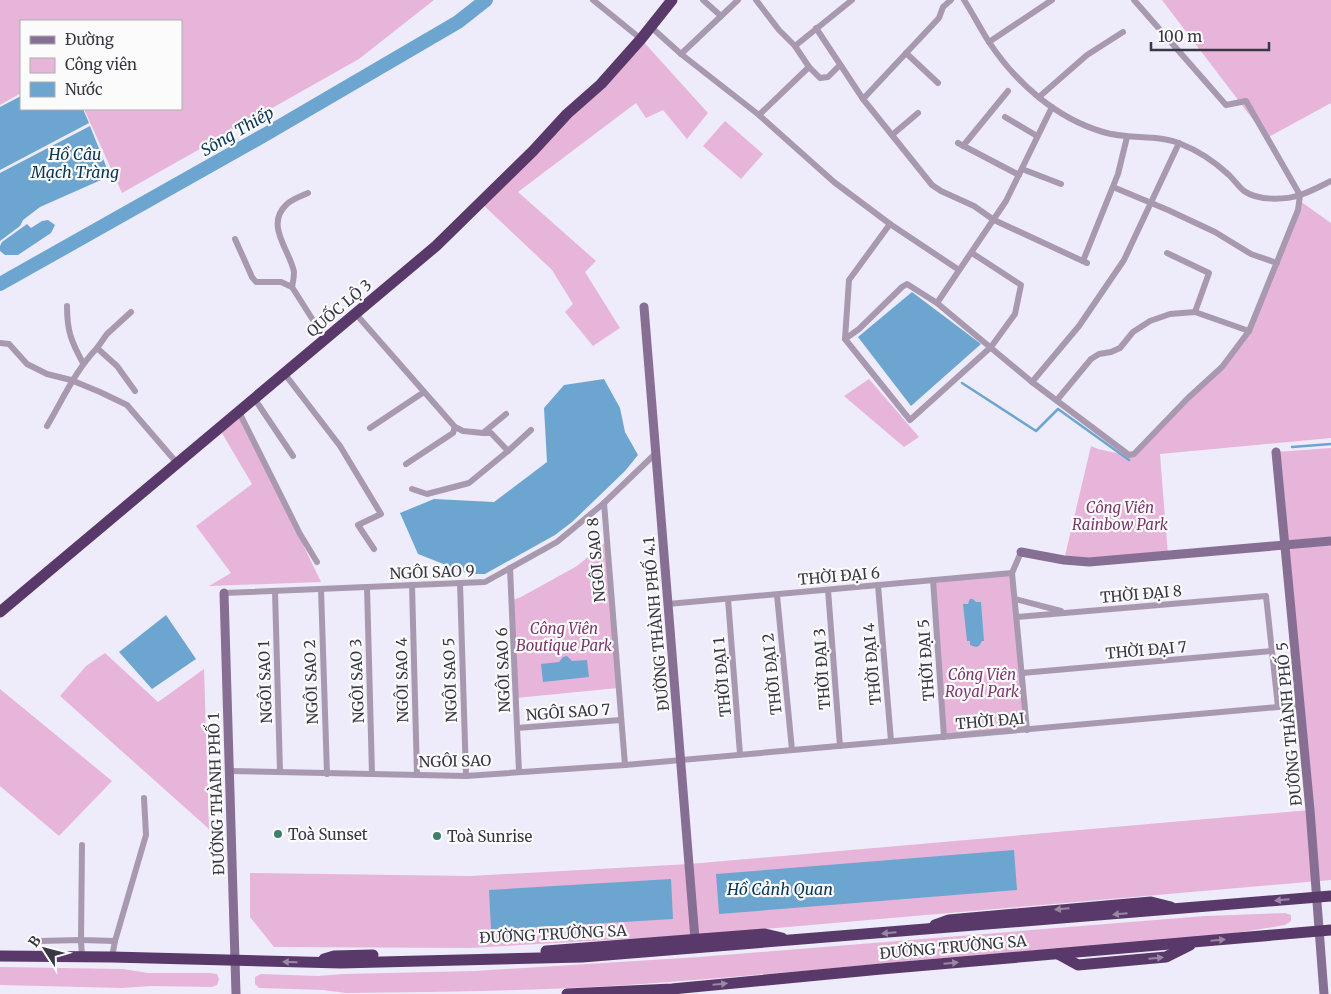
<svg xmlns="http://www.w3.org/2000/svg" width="1331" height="994" viewBox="0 0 1331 994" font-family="Merriweather,serif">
<rect width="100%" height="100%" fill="#eeecfa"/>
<g fill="#e8b5da">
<path d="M0 0H434L359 59 122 193 84 109H181V21H21V93L0 105Z"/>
<path d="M1162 0H1331V103L1267 138Z"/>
<path d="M641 39 708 113 687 139 663 110 646 118 636 103 518 192 596 261 585 272 620 328 593 346 565 312 573 304 552 270 480 202Z"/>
<path d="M725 121 763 154 741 179 703 146Z"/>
<path d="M1300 201 1331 223V438L1160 454 1168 555 1064 560 1091 446 1098 449 1130 456 1222 367 1249 331Z"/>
<path d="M869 379 919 437 904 447 844 396Z"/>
<path d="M239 412 321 582 209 586 231 573 196 526 252 484 219 428Z"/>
<path d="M1331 448V880L695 935 470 948 274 947 250 917V873L470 876 689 864 1310 810 1276 452Z"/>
<path d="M607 541 618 688 516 698 513 600 521 597 577 566Z"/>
<path d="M1012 573 1027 730 944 737 933 580Z"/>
<path d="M105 653 158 702 204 669 209 829 60 696 86 666Z"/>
<path d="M0 689 112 781 59 836 0 786Z"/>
<path d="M1285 913 1291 915V921L1285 925C1177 945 1065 947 955 957 841 967 726 979 611 986 523 991 434 992 346 993L323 990 259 988 255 984V977L261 974 318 976 343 974 475 971 699 957 1205 916Z"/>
<path d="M0 967 123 969 148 973H210L217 974 219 979 217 985 212 987 151 986 122 988 0 985Z"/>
</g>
<g fill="#6da5d1">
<path d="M21 96V109H83L89 123 0 170V107Z"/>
<path d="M90 126 110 176 40 207 23 220 20 226 0 241V173Z"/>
<path d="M48 220 55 225 51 233 18 255H5L0 251V246L2 242 27 224 31 228 42 221Z"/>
<path d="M912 292 981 344 911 406 858 337Z"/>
<path d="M604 379 620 408 625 432 638 455 625 471 572 522 555 535 485 574H469L418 554 400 513 434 499 494 502 547 462 544 408 564 385Z"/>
<path d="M970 599H973L976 602H981L984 641H982L979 646 976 647 970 645V641H967L963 604H968Z"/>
<path d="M166 615 196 659 152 689 119 652Z"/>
<path d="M567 656 572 661 587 660 589 677 543 682 541 664 559 662 563 657Z"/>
<path d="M1014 850 1017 890 719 914 716 874Z"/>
<path d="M671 879 673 919 491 930 489 890Z"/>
</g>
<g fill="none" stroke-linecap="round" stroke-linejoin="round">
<g stroke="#6da5d1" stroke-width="2.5">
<path d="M962 383 1036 431 1058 409 1129 460"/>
<path d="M1292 447 1331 444"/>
</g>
<path stroke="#6da5d1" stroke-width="14" d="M0 284 268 133 458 22 486 0"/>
<g stroke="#a899b1" stroke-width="6">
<path d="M593 0 641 39"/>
<path d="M703 0 721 16"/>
<path d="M756 0 779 30 795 46 809 67 820 78 828 77 840 65"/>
<path d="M964 0C973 14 980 28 989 42 1016 83 1056 118 1103 132 1128 140 1158 134 1181 144 1199 151 1215 162 1229 175 1234 180 1239 187 1244 191 1258 201 1285 200 1300 195 1310 192 1321 186 1331 181"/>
<path d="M651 27 681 54 759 115 834 182 890 224 959 270"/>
<path d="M816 28 863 99 932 185 941 191 974 206 994 220 1087 263"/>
<path d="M989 42 1052 0"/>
<path d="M795 46 852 0"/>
<path d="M906 53 938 83"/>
<path d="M681 54 738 0"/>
<path d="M1039 97 1087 55 1123 32"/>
<path d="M863 99 939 18 943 7 951 0"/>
<path d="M759 115 809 67"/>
<path d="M1005 117 1037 136"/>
<path d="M892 135 918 113"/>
<path d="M958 143 1019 175"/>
<path d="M963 146 1008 91"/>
<path d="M1022 169 1061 184"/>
<path d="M1113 187 1168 210 1215 232 1251 254 1277 263"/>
<path d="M890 224 849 280 845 339 910 420 991 347 1015 314 1021 285 972 253"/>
<path d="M235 239 252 277 256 282H281L292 287 325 339"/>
<path d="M1167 253 1209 273 1195 312"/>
<path d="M1083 261 1118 174 1127 137"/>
<path d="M292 287C293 282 294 278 294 272 290 250 264 225 287 204 292 199 301 196 308 193"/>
<path d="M937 303 1032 382 1129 455 1134 454 1188 398 1222 367 1249 331"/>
<path d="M67 306C67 331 71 341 83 363"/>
<path d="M355 313 455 427 463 431 483 433 506 414"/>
<path d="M845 339 859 329 902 287 907 284 937 303 1006 201 1052 107"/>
<path d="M0 343 9 344 27 364 47 374 71 380 100 392 127 405 177 463"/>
<path d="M97 348 107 334 131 312"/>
<path d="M284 373 340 446 381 514 358 525 374 549"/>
<path d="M1032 382 1079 326 1124 260 1179 143"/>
<path d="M254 398 293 456"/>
<path d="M1057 400 1091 359 1099 354 1111 352 1120 348 1133 332 1150 321 1170 314 1195 312 1249 331 1298 210 1300 195 1246 101 1226 105 1134 0"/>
<path d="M239 412 300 534 317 562"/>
<path d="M47 426C63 399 75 371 97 348L117 366 135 391"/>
<path d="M370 428 424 392"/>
<path d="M508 451 531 430"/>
<path d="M406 464 453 433 455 427"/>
<path d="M412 489 427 494 469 483 508 451 491 433H483"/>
<path d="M604 503 625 765"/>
<path d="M1021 552 1012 573 1027 730"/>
<path d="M510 568 519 772"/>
<path d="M933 580 944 737"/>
<path d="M460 583 466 776"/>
<path d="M412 585 417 775"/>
<path d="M878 585 891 741"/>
<path d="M367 587 372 774"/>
<path d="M321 589 327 774"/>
<path d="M828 590 840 746"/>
<path d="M275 591 280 772"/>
<path d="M224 593 485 582 557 542 604 503 656 453"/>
<path d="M777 595 792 750"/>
<path d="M728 599 740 754"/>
<path d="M1015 599 1061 611"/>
<path d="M668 604 1012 573"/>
<path d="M1017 617 1266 596 1278 707"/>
<path d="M1022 673 1272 651"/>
<path d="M517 728 621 720"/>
<path d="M230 771 466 776 625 765 1301 705"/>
<path d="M82 845 81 940 115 941 146 835 144 798"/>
<path d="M39 941 81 940 82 957"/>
<path d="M112 957 115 941"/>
</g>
<g stroke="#866f93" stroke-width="9">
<path d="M644 307 695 939"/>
<path d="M1276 452 1310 810 1324 994"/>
<path d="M1021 552 1064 560 1089 562 1331 541"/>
<path d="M224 593 236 994"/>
</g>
<g stroke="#59396a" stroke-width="11">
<path d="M0 612 436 246 533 151 567 114 601 84 641 39 672 0"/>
<path d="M935 925 949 920 1151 902 1171 907"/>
<path d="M546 951 765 934 782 938"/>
<path d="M1058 954 1078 965 1166 957 1190 945"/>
<path d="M0 956 112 957 341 963 582 957 1331 896"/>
<path d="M324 959 334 956 373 955"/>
<path d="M567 994 672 989 881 969 1331 930"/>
</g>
</g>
<defs><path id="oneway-solid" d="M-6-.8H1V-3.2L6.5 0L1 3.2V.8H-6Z" transform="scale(1.25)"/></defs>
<g fill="#9a87a4">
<use href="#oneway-solid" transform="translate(1282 900) rotate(175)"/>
<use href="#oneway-solid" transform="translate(1062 909) rotate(175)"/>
<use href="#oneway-solid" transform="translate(1120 914) rotate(175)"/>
<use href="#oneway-solid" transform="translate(889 933) rotate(175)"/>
<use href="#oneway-solid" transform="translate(1218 940) rotate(-5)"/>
<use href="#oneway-solid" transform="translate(1156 958) rotate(-5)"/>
<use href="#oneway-solid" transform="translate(290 962) rotate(-179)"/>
<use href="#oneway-solid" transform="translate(951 963) rotate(-5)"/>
<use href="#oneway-solid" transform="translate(720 984) rotate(-5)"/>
</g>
<g fill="#3e7e6d" stroke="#fbfbfb" stroke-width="2">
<circle cx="278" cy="834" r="5"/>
<circle cx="437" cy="836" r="5"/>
</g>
<g text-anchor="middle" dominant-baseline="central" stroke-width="4.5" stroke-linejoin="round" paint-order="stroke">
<g font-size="15" fill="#383744" stroke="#fbfbfb">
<text transform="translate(339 308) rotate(-40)">QUỐC LỘ 3</text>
<text transform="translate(596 560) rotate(-95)">NGÔI SAO 8</text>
<text transform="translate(432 572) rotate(-2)">NGÔI SAO 9</text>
<text transform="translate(839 576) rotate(-5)">THỜI ĐẠI 6</text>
<text transform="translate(1141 594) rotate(-5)">THỜI ĐẠI 8</text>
<text transform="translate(656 624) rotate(-95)">ĐƯỜNG THÀNH PHỐ 4.1</text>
<text transform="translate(1146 650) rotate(-5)">THỜI ĐẠI 7</text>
<text transform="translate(926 660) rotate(-94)">THỜI ĐẠI 5</text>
<text transform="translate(872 664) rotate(-95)">THỜI ĐẠI 4</text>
<text transform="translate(822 669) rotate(-94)">THỜI ĐẠI 3</text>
<text transform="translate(503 670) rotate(-92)">NGÔI SAO 6</text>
<text transform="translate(772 674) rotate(-96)">THỜI ĐẠI 2</text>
<text transform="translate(722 677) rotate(-95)">THỜI ĐẠI 1</text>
<text transform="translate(402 680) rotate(-91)">NGÔI SAO 4</text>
<text transform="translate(450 680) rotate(-92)">NGÔI SAO 5</text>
<text transform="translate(357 681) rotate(-92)">NGÔI SAO 3</text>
<text transform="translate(265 682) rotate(-92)">NGÔI SAO 1</text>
<text transform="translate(311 682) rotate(-92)">NGÔI SAO 2</text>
<text transform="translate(568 712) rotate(-4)">NGÔI SAO 7</text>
<text transform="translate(990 721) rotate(-5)">THỜI ĐẠI</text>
<text transform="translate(1289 724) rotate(-95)">ĐƯỜNG THÀNH PHỐ 5</text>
<text transform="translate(455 761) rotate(-1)">NGÔI SAO</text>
<text transform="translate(216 794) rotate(-92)">ĐƯỜNG THÀNH PHỐ 1</text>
<text transform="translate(553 934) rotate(-3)">ĐƯỜNG TRƯỜNG SA</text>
<text transform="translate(953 947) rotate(-5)">ĐƯỜNG TRƯỜNG SA</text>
</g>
<g font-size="15" font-style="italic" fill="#7c376d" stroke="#fbfbfb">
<text x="1120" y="507">Công Viên<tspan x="1120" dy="17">Rainbow Park</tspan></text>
<text x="564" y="628">Công Viên<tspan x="564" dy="17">Boutique Park</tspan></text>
<text x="982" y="674">Công Viên<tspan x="982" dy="17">Royal Park</tspan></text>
</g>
<g font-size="15" fill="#383744" stroke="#fbfbfb" text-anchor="start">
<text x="288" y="834">Toà Sunset</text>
<text x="447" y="836">Toà Sunrise</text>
</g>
<g font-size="16" font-style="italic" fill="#093654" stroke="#fbfbfb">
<text transform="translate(237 131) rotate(-30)">Sông Thiếp</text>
<text x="75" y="154">Hồ Câu<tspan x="75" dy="18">Mạch Tràng</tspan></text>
<text x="780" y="889">Hồ Cảnh Quan</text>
</g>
</g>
<rect x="20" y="20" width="162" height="90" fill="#fbfbfb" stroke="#adadb2"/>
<rect x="30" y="36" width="25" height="8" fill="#866f93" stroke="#adadb2"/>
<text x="65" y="45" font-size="15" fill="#383744">Đường</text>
<rect x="30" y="58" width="25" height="15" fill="#e8b5da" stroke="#adadb2"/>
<text x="65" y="70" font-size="15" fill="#383744">Công viên</text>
<rect x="30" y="82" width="25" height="15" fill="#6da5d1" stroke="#adadb2"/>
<text x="65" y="95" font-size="15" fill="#383744">Nước</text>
<g transform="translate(45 949) rotate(306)" stroke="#fbfbfb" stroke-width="4" paint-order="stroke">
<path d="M0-4L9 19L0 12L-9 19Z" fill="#383744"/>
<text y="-8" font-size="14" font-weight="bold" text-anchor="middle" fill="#383744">B</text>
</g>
<path d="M1151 42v8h118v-8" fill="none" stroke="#383744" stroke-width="2.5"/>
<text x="1158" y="42" font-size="15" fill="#383744" stroke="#fbfbfb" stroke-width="4" paint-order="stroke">100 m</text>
</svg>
